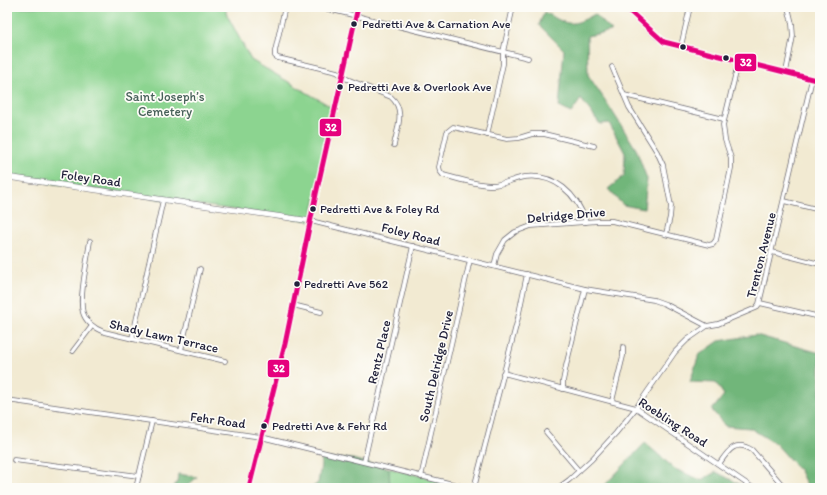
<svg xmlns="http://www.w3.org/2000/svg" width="827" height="495" viewBox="0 0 827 495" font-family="Itim,sans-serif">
<rect width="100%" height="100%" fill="#fdfcf7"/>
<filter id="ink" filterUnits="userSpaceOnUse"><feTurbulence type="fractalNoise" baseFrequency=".025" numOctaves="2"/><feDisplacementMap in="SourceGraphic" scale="8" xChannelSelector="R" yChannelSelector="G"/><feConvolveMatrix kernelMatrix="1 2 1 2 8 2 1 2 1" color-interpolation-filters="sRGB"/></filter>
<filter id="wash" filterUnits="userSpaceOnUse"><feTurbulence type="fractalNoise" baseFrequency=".012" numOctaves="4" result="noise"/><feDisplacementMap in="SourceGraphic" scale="16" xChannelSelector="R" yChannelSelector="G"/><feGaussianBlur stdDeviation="0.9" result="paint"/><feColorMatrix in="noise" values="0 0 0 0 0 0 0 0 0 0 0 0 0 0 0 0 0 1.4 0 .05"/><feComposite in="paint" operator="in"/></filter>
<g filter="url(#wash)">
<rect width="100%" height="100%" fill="#f2ead2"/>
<g fill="#8cd490" stroke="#577b66">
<path d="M7 7H226V13L251 60 335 109 311 221 7 177Z"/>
<path d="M352 459 469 488H338Z"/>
</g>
<g fill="#71b67a" stroke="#4a6c5a">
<path d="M544 12C568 25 570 28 595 14L612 31 587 36 588 75 607 103 636 149 647 179 644 209 623 205 608 189 624 176 625 153 609 123 600 124 581 99 571 113 559 107 564 50 539 25Z"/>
<path d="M756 335 820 353V488H808L800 471 776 444 750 428 725 426 712 410 724 395 716 383 690 382 699 355 719 341Z"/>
<path d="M645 443 675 469 701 480 716 472 747 488H606L604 486Z"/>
<path d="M322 459H352L389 468 390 488H311L318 483Z"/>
<path d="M178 474 197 477 187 486 191 488H173L177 482Z"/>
</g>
</g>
<g filter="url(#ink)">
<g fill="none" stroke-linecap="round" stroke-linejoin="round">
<g stroke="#6b6870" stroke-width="5.5">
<g id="minor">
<path d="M285 7 275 51V56L278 58 337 72 347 79 391 97C406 110 397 129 394 145"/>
<path d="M320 7 528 58"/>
<path d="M681 46 690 7"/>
<path d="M612 67 629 107 657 152 663 165 671 206 670 217 666 234"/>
<path d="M786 72 793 36 792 24 788 7"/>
<path d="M624 95 724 119"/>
<path d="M487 135 503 64V52L513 7"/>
<path d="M784 201 820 210"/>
<path d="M311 221 585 289 654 300 665 304 707 326"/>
<path d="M586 222C577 194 555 173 524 177 513 179 503 185 492 185 476 185 459 179 443 175L440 171 439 167 447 132 453 127 507 139 519 138 532 134H544L594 146"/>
<path d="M90 241C88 253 86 266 84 278 81 303 76 321 104 332L225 361"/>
<path d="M772 252 820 264"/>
<path d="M494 266 497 254 505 240 515 232 531 226 598 221H612L709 245 713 244 716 240 731 168V158L725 140 723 125 739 60"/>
<path d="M760 303 820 317"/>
<path d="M293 305 321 312"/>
<path d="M132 339 163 200"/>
<path d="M181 350 200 269"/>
<path d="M73 351 92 326"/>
<path d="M503 373 636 408 753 488"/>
<path d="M563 389V381L566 366 585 289"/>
<path d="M7 400 261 437 469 488"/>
<path d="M612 401 623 356V347"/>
<path d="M546 432 579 471"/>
<path d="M14 460 139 476"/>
<path d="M364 462 413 246"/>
<path d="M719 464C728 451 735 439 752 450L785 488"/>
<path d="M421 477 470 260"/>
<path d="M136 488 152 421"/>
<path d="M474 488 518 318 527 274"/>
<path d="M558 488 569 480 592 459 616 433 636 408 675 352 687 340 707 326 718 324 756 308 759 304 812 79"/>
</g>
</g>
<g stroke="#6b6870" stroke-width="6">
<g id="tertiary">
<path d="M625 7 657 37 664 42 820 81"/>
<path d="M7 177 311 221"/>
<path d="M249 488 285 344 316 194 358 7"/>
</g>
</g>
<use href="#minor" stroke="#fff" stroke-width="4"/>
<use href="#tertiary" stroke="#fff" stroke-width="5"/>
<g stroke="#fdfcf7" stroke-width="8">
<g id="bus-1">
<path d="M625 7 664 42 820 81"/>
<path d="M249 488 285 344 316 194 358 7"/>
</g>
</g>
<use href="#bus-1" stroke="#e5007d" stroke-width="5"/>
</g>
</g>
<g fill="#22223b" stroke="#fdfcf7" stroke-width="1.5">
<circle cx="354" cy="24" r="3.5"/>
<circle cx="683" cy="47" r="3.5"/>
<circle cx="726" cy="58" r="3.5"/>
<circle cx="340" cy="87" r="3.5"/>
<circle cx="313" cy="209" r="3.5"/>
<circle cx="297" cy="284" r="3.5"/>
<circle cx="264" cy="426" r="3.5"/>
</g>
<g text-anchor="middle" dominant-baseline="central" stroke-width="3.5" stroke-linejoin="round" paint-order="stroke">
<g font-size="12" fill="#22223b" stroke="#fdfcf7" text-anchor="start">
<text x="362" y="24">Pedretti Ave &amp; Carnation Ave</text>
<text x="348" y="87">Pedretti Ave &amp; Overlook Ave</text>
<text x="320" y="209">Pedretti Ave &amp; Foley Rd</text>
<text x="304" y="284">Pedretti Ave 562</text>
<text x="272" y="426">Pedretti Ave &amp; Fehr Rd</text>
</g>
<g font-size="13" fill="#476059" stroke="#fdfcf7">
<text x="165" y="96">Saint Joseph’s<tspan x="165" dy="15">Cemetery</tspan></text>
</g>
<g font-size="13" fill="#22223b" stroke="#fdfcf7">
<text transform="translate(91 178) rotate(8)">Foley Road</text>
<text transform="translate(566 215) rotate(-5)">Delridge Drive</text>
<text transform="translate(411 234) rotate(14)">Foley Road</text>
<text transform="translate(761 255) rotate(-76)">Trenton Avenue</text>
<text transform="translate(164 336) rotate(13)">Shady Lawn Terrace</text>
<text transform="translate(379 352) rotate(-77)">Rentz Place</text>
<text transform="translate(436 366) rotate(-77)">South Delridge Drive</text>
<text transform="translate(218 420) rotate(8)">Fehr Road</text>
<text transform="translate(673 422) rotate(33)">Roebling Road</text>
</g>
</g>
<g stroke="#fdfcf7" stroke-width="1.5">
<rect x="734" y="53" width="23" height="19" rx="4" fill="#e5007d"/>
<rect x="319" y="118" width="23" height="19" rx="4" fill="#e5007d"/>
<rect x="267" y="359" width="23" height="19" rx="4" fill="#e5007d"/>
</g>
<g font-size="11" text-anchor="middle" font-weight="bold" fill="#fff">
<text x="746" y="66">32</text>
<text x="331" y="131">32</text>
<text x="279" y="372">32</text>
</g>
<rect width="827" height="495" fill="none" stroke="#fdfcf7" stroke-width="24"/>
</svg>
